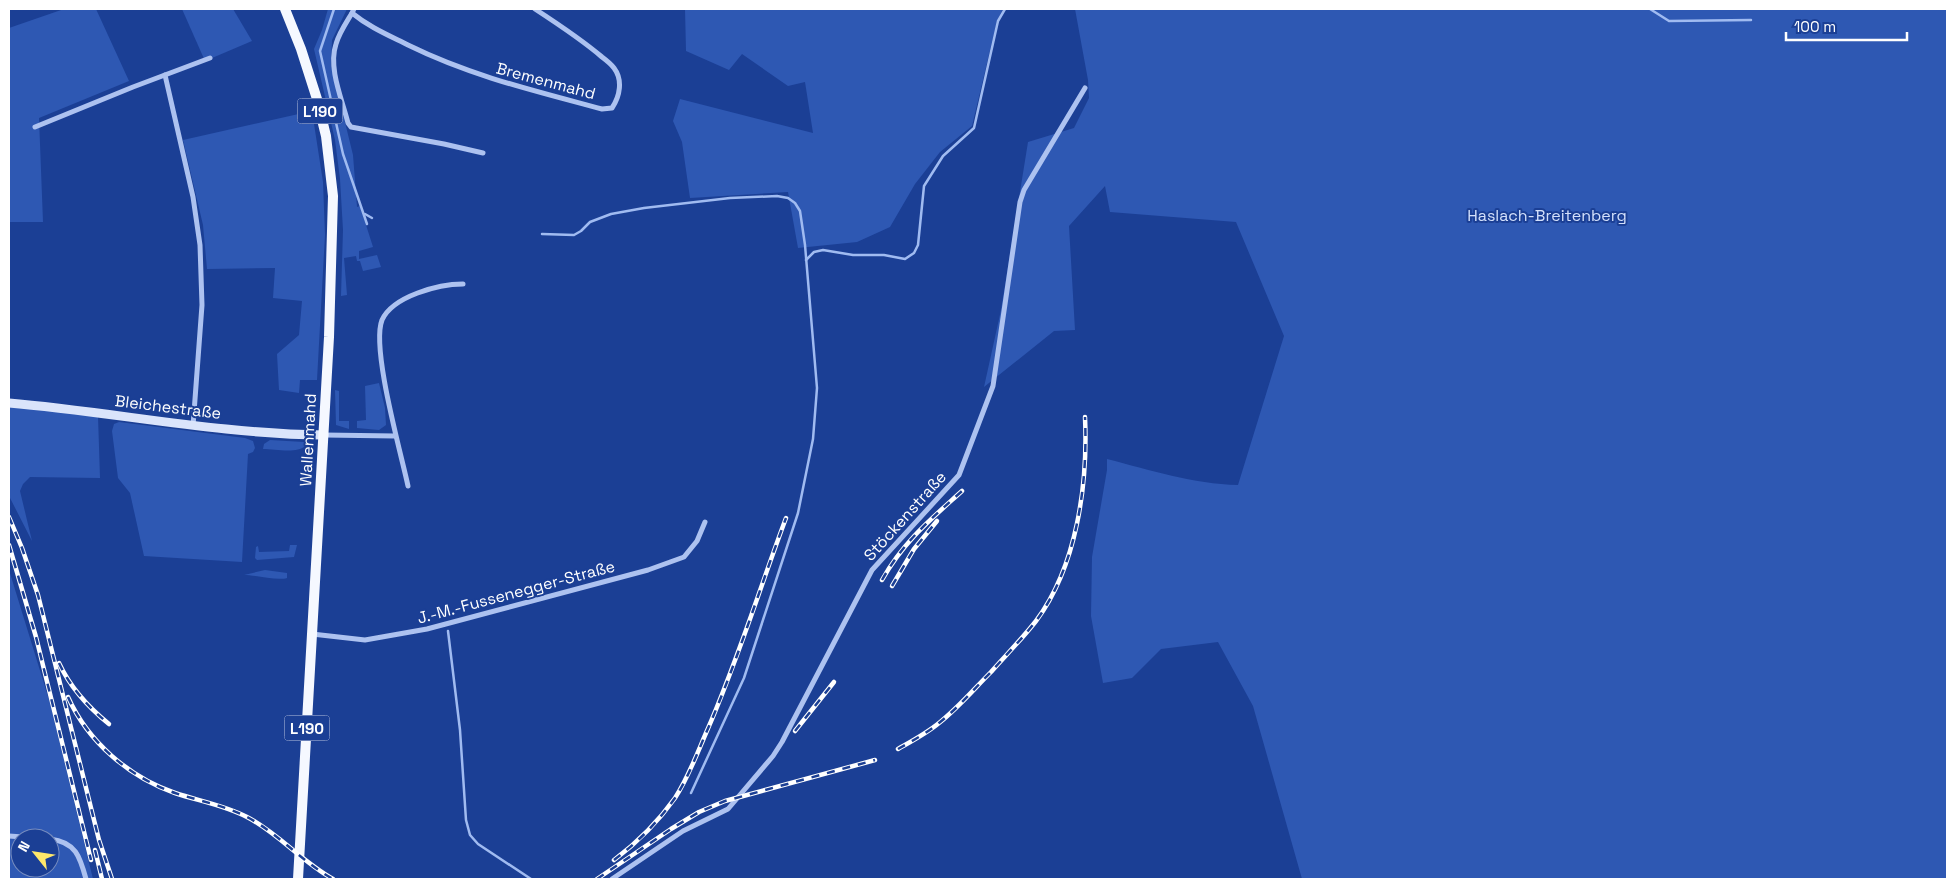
<svg xmlns="http://www.w3.org/2000/svg" width="1956" height="888" viewBox="0 0 1956 888" font-family="'Space Grotesk',sans-serif">
<rect width="100%" height="100%" fill="#1b3f95"/>
<g fill="#2e58b3" fill-rule="evenodd">
<path d="M64 9H96L129 81 39 118 43 222H9V28Z"/>
<path d="M182 9H233L252 41 205 61Z"/>
<path d="M328 9H347L332 40 331 65 353 155 357 207 360 206 373 247 359 251V259L377 255 381 267 363 271 360 261H357L356 256 344 258 347 295 341 296 343 230 340 179 335 140 314 49 322 30Z"/>
<path d="M685 9H1003L997 21 972 126 940 152 915 184 890 227 857 242 798 248 788 192 690 198 682 142 673 121 680 99 813 133 805 82 788 86 742 54 729 70 686 51Z"/>
<path d="M1075 9H1947V879H1302L1253 706 1218 642 1161 649 1132 678 1103 683 1091 616 1092 557 1107 470V459C1150 470 1193 484 1238 485L1284 336 1236 222 1110 212 1105 186 1069 226 1075 330 1054 331 984 387 1001 310 1028 142 1074 128 1089 98 1088 80Z"/>
<path d="M312 111 323 182 325 235 317 380H300L299 393 279 390 277 354 299 335 302 301 273 298 275 268 207 269 203 225 183 140Z"/>
<path d="M379 383 385 408 386 425 379 430 357 428V421L366 420 365 386Z"/>
<path d="M335 390 339 391V421H349V429L336 425Z"/>
<path d="M9 405 98 416 100 478 30 477 23 484 20 491 32 541 9 496Z"/>
<path d="M119 422 245 438 253 441 255 448 253 452 248 454 242 562 144 556 130 493 118 478 112 431 114 424Z"/>
<path d="M270 440 304 442 305 446C297 454 275 449 263 449L264 444Z"/>
<path d="M290 545H297L294 557 257 560 255 558 256 547 258 546 259 552 289 551Z"/>
<path d="M9 570 50 703 93 879H9ZM20 838H50V868H20Z"/>
<path d="M265 570 287 573V578C277 581 256 575 244 575Z"/>
</g>
<g fill="none" stroke-linecap="round" stroke-linejoin="round">
<g stroke="#a0bbf1" stroke-width="2.5">
<path d="M334 9 320 51 343 154 367 224"/>
<path d="M1650 9 1669 21 1751 20"/>
<path d="M365 214 372 218"/>
<path d="M542 234 574 235 581 231 590 222 611 214 644 208 730 198 777 196 788 198 795 203 800 211 805 245 817 388 813 439 798 513 744 678 691 793"/>
<path d="M806 260 814 252 823 250 853 255H884L905 259 914 253 918 245 924 186 943 156 974 128 998 21 1005 9"/>
<path d="M448 631 460 730 466 820 470 835 478 844 531 879"/>
</g>
<g stroke="#adc2f0" stroke-width="5">
<path d="M354 9 352 13C369 27 388 35 408 45 471 76 535 91 602 109L612 108C620 96 623 80 614 68 611 64 606 60 602 57 581 39 558 24 535 9"/>
<path d="M352 13C346 23 339 33 336 44 328 68 342 99 348 123L351 127 444 144 483 153"/>
<path d="M165 75 193 197 200 245 202 305 193 426"/>
<path d="M35 127 133 87 210 58"/>
<path d="M324 435 395 436"/>
<path d="M408 486C401 453 371 348 382 320 393 296 439 284 463 284"/>
<path d="M312 634 365 640 427 629 648 570 684 557 697 541 705 522"/>
<path d="M9 836 37 838"/>
<path d="M50 839C76 842 80 857 86 879"/>
<path d="M612 879 683 831 728 809 773 756 782 742 872 570 959 475 993 386 1020 202 1024 190 1085 88"/>
</g>
<path stroke="#dae4fb" stroke-width="9" d="M9 403C114 412 218 434 324 435"/>
<path stroke="#f5f8ff" stroke-width="10" d="M285 9 301 49 317 99 326 136 333 196 329 337 298 879"/>
<g stroke="#fff" stroke-width="4.5">
<g id="rail">
<path d="M9 517 22 548 38 595 99 840 112 879"/>
<path d="M9 545 36 637 91 860"/>
<path d="M882 580C904 541 930 520 962 491"/>
<path d="M892 586 914 549 937 521"/>
<path d="M59 663C70 687 88 707 109 724"/>
<path d="M68 697C88 742 129 777 175 793 199 801 224 805 247 817 278 833 302 862 333 879"/>
<path d="M795 731 834 682"/>
<path d="M898 749C912 741 927 733 939 723 958 708 974 689 991 672 1006 655 1022 639 1036 621 1077 566 1088 484 1085 417"/>
<path d="M95 850 102 879"/>
<path d="M614 860C638 842 658 822 675 798 688 778 697 754 706 733 737 663 759 590 786 518"/>
<path d="M597 879 671 829 699 812 725 801 875 760"/>
</g>
</g>
<use href="#rail" stroke="#1b3f95" stroke-width="2.5" stroke-dasharray="8" stroke-linecap="butt"/>
</g>
<g text-anchor="middle" dominant-baseline="central" stroke-width="4" stroke-linejoin="round" paint-order="stroke">
<g fill="#1b3f95" stroke="#bbc5df" stroke-width="1">
<rect x="297.5" y="98.5" width="45" height="25" rx="4"/>
<rect x="284.5" y="715.5" width="45" height="25" rx="4"/>
</g>
<g font-size="15" font-weight="bold" fill="#fff">
<text x="320" y="111">L190</text>
<text x="307" y="728">L190</text>
</g>
<g font-size="16" fill="#fff" stroke="#1b3f95">
<text transform="translate(546 81) rotate(15)">Bremenmahd</text>
<text transform="translate(168 407) rotate(7)">Bleichestraße</text>
<text transform="translate(308 440) rotate(-87)">Wallenmahd</text>
<text transform="translate(905 516) rotate(-48)">Stöckenstraße</text>
<text transform="translate(516 592) rotate(-15)">J.-M.-Fussenegger-Straße</text>
</g>
<g font-size="16" fill="#d3e0fb" stroke="#1b3f95">
<text x="1547" y="215">Haslach-Breitenberg</text>
</g>
</g>
<rect width="1956" height="888" fill="none" stroke="#ffffff" stroke-width="20"/>
<g transform="translate(35 853) rotate(300)"><circle r="24" fill="#1b3f95" stroke="#768cbf"/>
<path d="M0-4L9 19L0 12L-9 19Z" fill="#ffe86b"/>
<text y="-8" font-size="14" font-weight="bold" text-anchor="middle" fill="#ffffff">N</text>
</g>
<path d="M1786 32v8h121v-8" fill="none" stroke="#ffffff" stroke-width="2.5"/>
<text x="1794" y="32" font-size="15" fill="#ffffff" stroke="#1b3f95" stroke-width="4" paint-order="stroke">100 m</text>
</svg>
